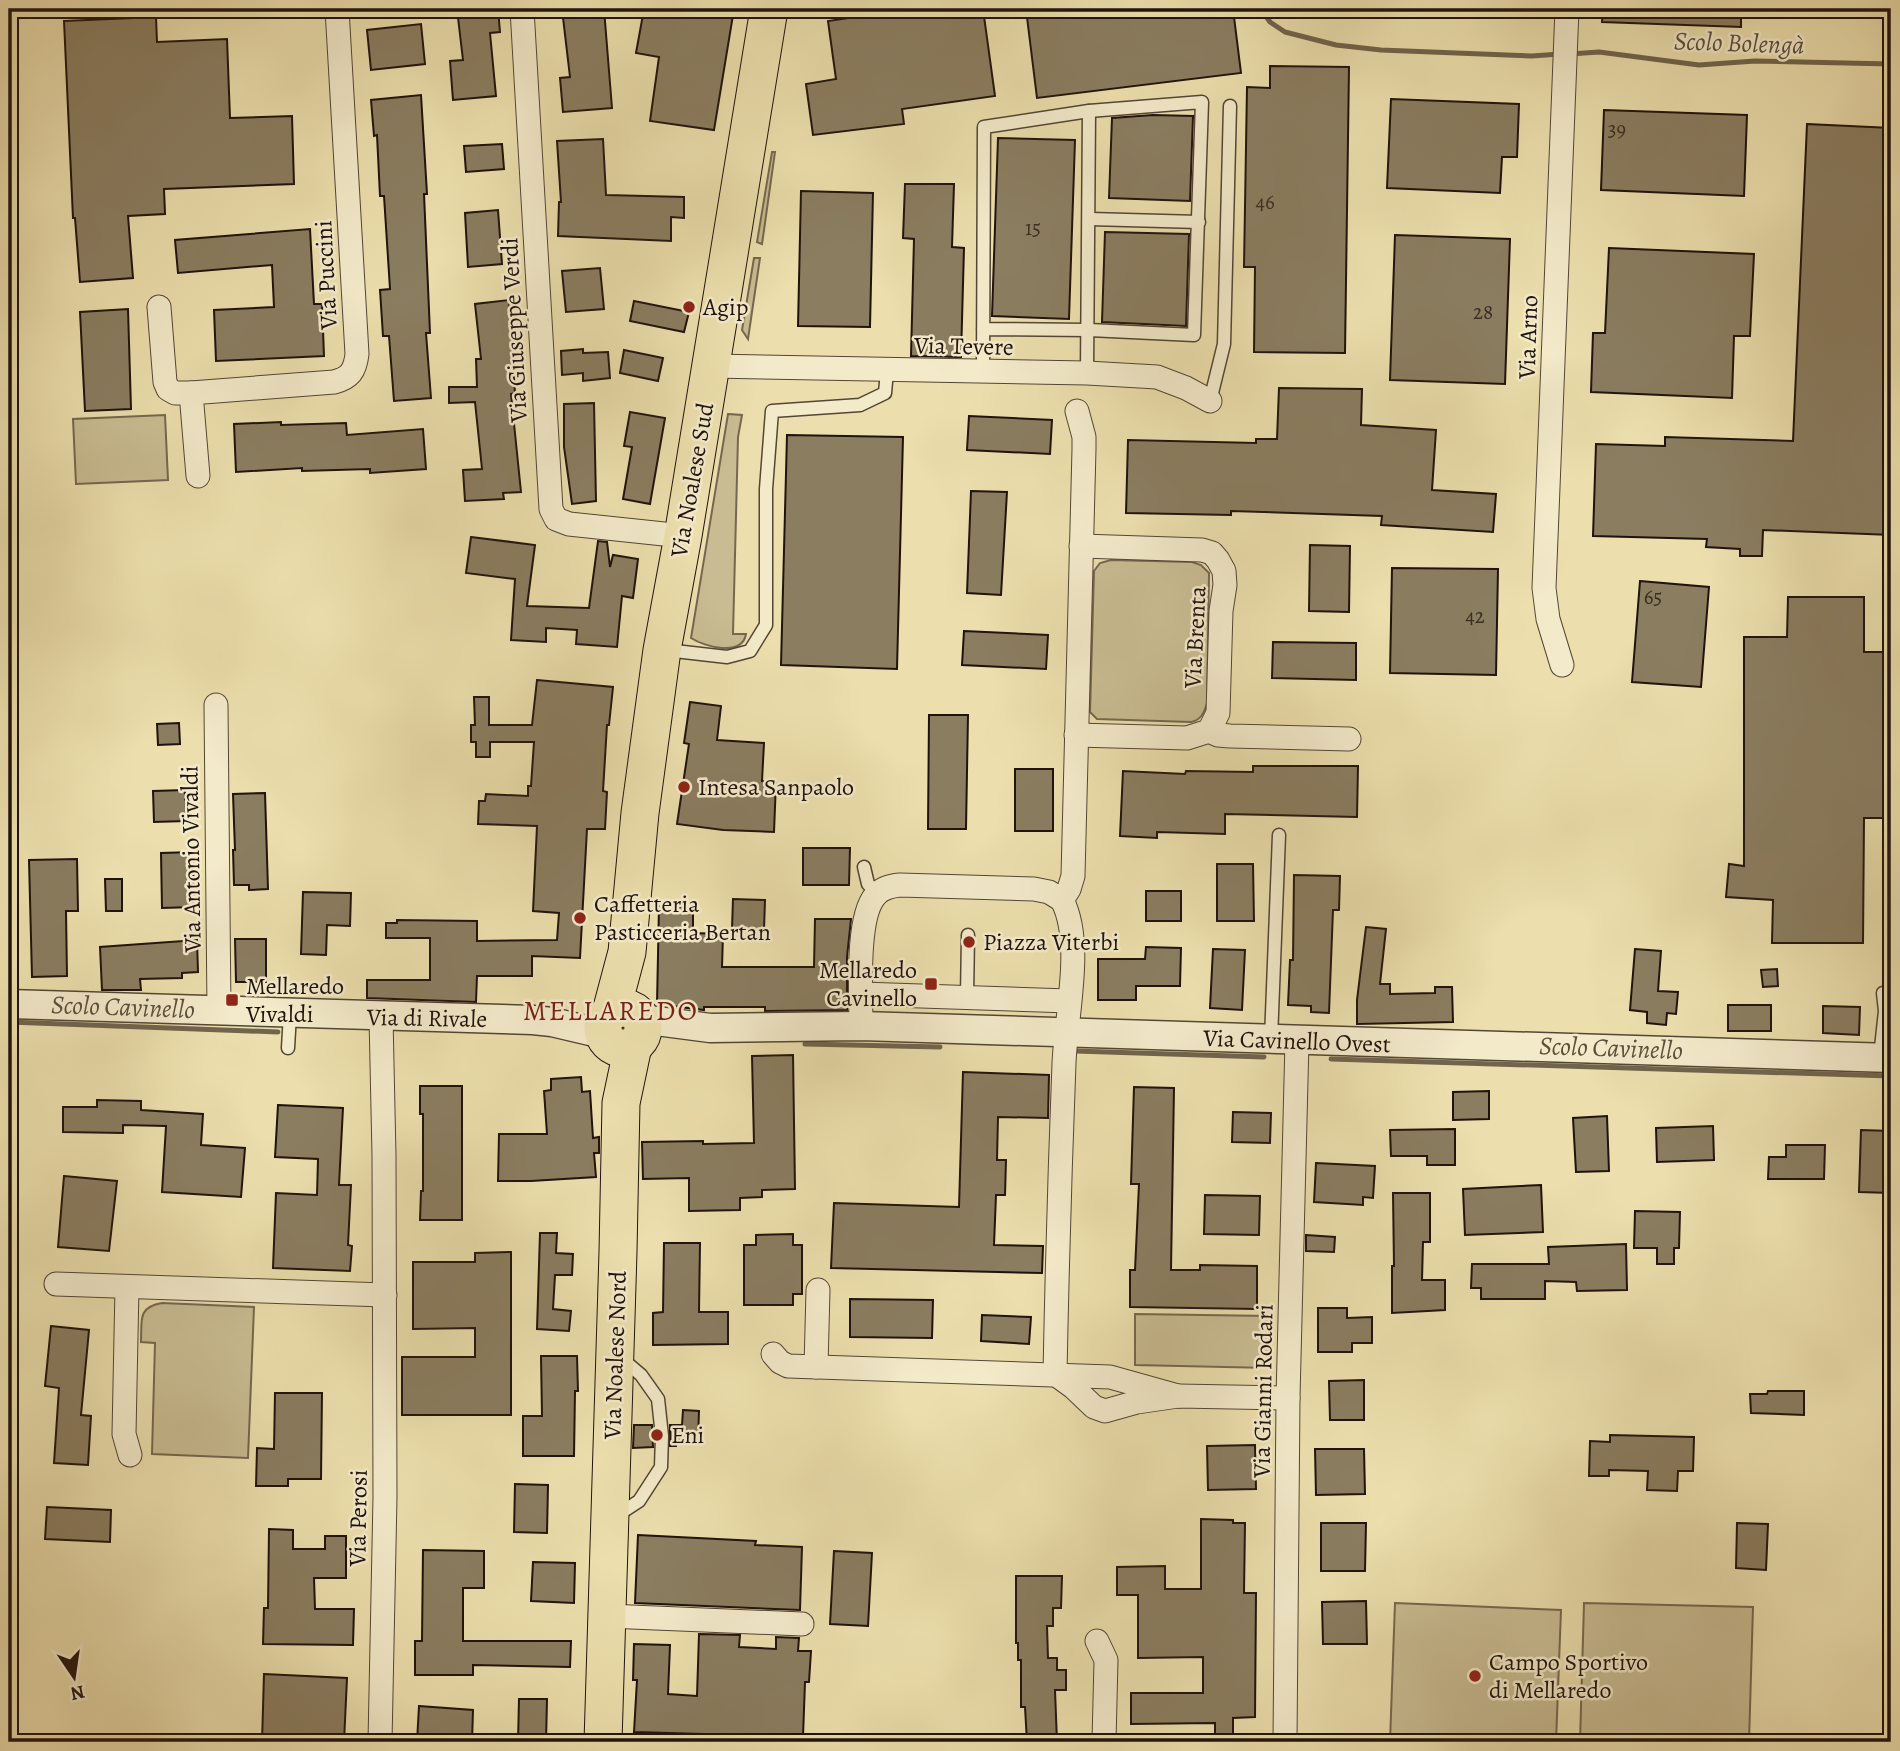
<svg xmlns="http://www.w3.org/2000/svg" width="1900" height="1751" viewBox="0 0 1900 1751" font-family="Alegreya,serif">
<rect width="100%" height="100%" fill="#ecdfad"/>
<filter id="stains"><feTurbulence type="fractalNoise" baseFrequency=".00286" numOctaves="4"/><feColorMatrix values="0 0 0 0 .2 0 0 0 0 .09 0 0 0 0 .02 0 0 0 .5 -.17"/></filter>
<radialGradient id="worn" r=".72"><stop offset=".6" stop-color="#630" stop-opacity="0"/><stop offset="1" stop-color="#630" stop-opacity=".3"/></radialGradient>
<g fill="#c9bc92" stroke="#746850" stroke-width="2">
<path d="M772 152H775L762 244 757 242Z"/>
<path d="M754 258H760L748 339 742 330Z"/>
<path d="M728 414 742 415 738 437 733 634H746C742 657 705 647 691 638Z"/>
<path d="M165 415 168 480 76 484 73 419Z"/>
<path d="M1111 560 1192 562 1201 565 1209 573 1207 703C1204 713 1201 720 1191 722L1097 719 1090 712 1094 571 1100 563Z"/>
<path d="M162 1303 254 1307 248 1458 152 1454 155 1343 141 1342C142 1321 137 1307 162 1303Z"/>
<path d="M1135 1314 1270 1316 1269 1368 1135 1365Z"/>
<path d="M1395 1603 1561 1610 1556 1742H1390Z"/>
<path d="M1584 1603 1753 1607 1749 1742H1580Z"/>
</g>
<g fill="none" stroke-linecap="round" stroke-linejoin="round">
<g stroke="#70644d" stroke-width="5">
<path d="M1261 9 1270 22 1285 32 1336 45 1381 50 1532 56 1560 54"/>
<path d="M1570 54 1599 52 1699 65 1755 61 1891 64"/>
<path d="M9 1022 278 1032"/>
<path d="M805 1044 940 1047"/>
<path d="M1075 1051 1264 1057"/>
<path d="M1331 1059 1891 1076"/>
</g>
</g>
<g fill="#8a7d60" stroke="#1f130d" stroke-width="2">
<path d="M457 9H498L500 32 490 33 496 96 453 100 450 61 463 60Z"/>
<path d="M562 9H604L612 108 563 112 560 78 570 77Z"/>
<path d="M644 9H734L714 130 650 121 659 57 636 53Z"/>
<path d="M910 9H983L995 96 902 109 904 124 813 135 806 84 836 79 828 21Z"/>
<path d="M1026 9H1233L1241 73 1037 98Z"/>
<path d="M1603 9H1741V27L1602 22Z"/>
<path d="M156 17 157 42 227 39 230 118 292 116 294 184 164 189 165 214 128 216 133 278 80 282 75 218H73L64 21Z"/>
<path d="M421 24 425 64 371 70 367 30Z"/>
<path d="M1270 66 1349 67 1345 353 1254 352 1255 267H1244L1247 87 1270 88Z"/>
<path d="M421 95 427 194H424L430 333H426L431 398 394 401 389 336H383L380 290 390 289 384 196H380L377 135 374 136 371 100Z"/>
<path d="M1391 99 1519 104 1517 157H1502L1500 193 1387 188Z"/>
<path d="M1604 110 1747 115 1744 196 1601 190Z"/>
<path d="M1153 115 1193 116 1190 201 1109 198 1112 118Z"/>
<path d="M1807 124 1891 128V535L1763 530 1762 556H1740V549L1706 547 1707 539 1593 536 1596 444 1665 446V437L1793 441Z"/>
<path d="M998 138 1075 140 1069 319 992 316Z"/>
<path d="M603 139 606 195 684 197V218L671 217V241L558 236 559 202H561L557 141Z"/>
<path d="M502 144 504 169 466 172 464 146Z"/>
<path d="M905 184H954L952 247 964 248 961 357 911 356 914 239 903 238Z"/>
<path d="M801 191 873 193 870 327 798 326Z"/>
<path d="M498 210 502 264 468 267 465 213Z"/>
<path d="M310 229 314 304H322L324 356 216 361 214 310 274 307 272 265 178 273 175 240Z"/>
<path d="M1105 232 1189 234 1186 326 1102 322Z"/>
<path d="M1395 235 1510 239 1505 384 1390 380Z"/>
<path d="M1609 248 1754 254 1750 336H1734L1732 398 1591 392 1593 333H1605Z"/>
<path d="M600 268 604 309 566 312 562 271Z"/>
<path d="M509 300 515 393 511 394 521 492 503 493 504 499 465 501 463 470 482 469 475 402 449 403V387H477L476 359H481L475 304Z"/>
<path d="M634 301 689 312 684 332 630 321Z"/>
<path d="M128 309 131 409 85 411 80 312Z"/>
<path d="M583 349V353L608 352 610 378 583 381V373L562 375 561 351Z"/>
<path d="M624 350 663 358 658 381 620 373Z"/>
<path d="M1279 388 1362 389 1361 425 1436 430 1432 490 1496 494 1493 532 1381 525 1382 516 1231 511V515L1126 513 1128 440 1256 443V439H1277Z"/>
<path d="M594 403 596 501 572 504 564 447V404Z"/>
<path d="M630 412 665 418 650 504 623 499 632 447 624 446Z"/>
<path d="M969 416 1052 420 1050 454 967 450Z"/>
<path d="M281 422V425L346 423 347 435 423 429 426 469 370 473V469L302 471V468L236 472 234 424Z"/>
<path d="M787 435 903 437 897 669 781 665Z"/>
<path d="M971 491 1007 492 1001 595 967 593Z"/>
<path d="M471 537 535 545 527 606 589 608 598 541 607 542 610 567 613 555 638 559 633 598 622 596 617 647 576 644 577 630 546 628V642L511 640 515 579 466 573Z"/>
<path d="M1310 545 1350 546 1349 612 1309 611Z"/>
<path d="M1392 568 1498 569 1496 675 1390 673Z"/>
<path d="M1640 581 1709 587 1701 687 1632 682Z"/>
<path d="M1788 597H1864V652H1891V818H1864L1863 943H1772L1773 900 1726 897 1729 864 1744 866V637H1787Z"/>
<path d="M964 631 1048 635 1046 669 962 665Z"/>
<path d="M1273 642 1356 643V680L1272 678Z"/>
<path d="M537 680 613 687 609 725H607L603 791 607 792 605 829H587L580 958 532 956V976H477L476 1002 367 998V980H430V938H386V923H397V920L477 921V941L557 940 559 913 533 911 537 826 478 824 479 801H485L486 794 528 796V786H531L534 742H490V757H476V742H471V725H475L474 697H489V725H532Z"/>
<path d="M690 702 721 706 717 740 764 743 762 781 776 782 774 832 723 830 677 824 689 744 684 743Z"/>
<path d="M929 715H968L966 829H928Z"/>
<path d="M179 723 180 744 158 745 157 724Z"/>
<path d="M1253 766H1358L1357 817 1225 814V834L1157 832V838L1120 836 1123 771 1185 774 1186 771 1253 772Z"/>
<rect x="1015" y="769" width="38" height="62"/>
<path d="M185 790 186 821 154 822 153 791Z"/>
<path d="M265 793 268 889 249 890V885H234L233 850H235L233 794Z"/>
<path d="M803 848H850L849 885H803Z"/>
<path d="M193 852 194 907 162 908 161 853Z"/>
<path d="M77 859 78 911H66L67 976 32 977 29 860Z"/>
<path d="M1217 864H1253L1254 921H1217Z"/>
<path d="M1294 875 1340 876 1339 910H1333L1329 1013 1311 1012V1006L1288 1005 1290 960H1293Z"/>
<path d="M105 879H122V911H106Z"/>
<rect x="1146" y="891" width="35" height="30"/>
<path d="M303 892 351 893 350 926 327 925 326 955 301 954Z"/>
<path d="M733 899 765 900 764 930 732 929Z"/>
<path d="M659 906 693 907V933L723 934 722 967H814L815 919H851L847 957V1010L765 1011V1007H704V1010L657 1004Z"/>
<path d="M1366 927 1386 929 1380 984H1390V994L1435 993V987H1452L1453 1022 1357 1024V1000Z"/>
<path d="M235 939H266V982H236Z"/>
<path d="M197 940 198 972 182 973V978L140 979 141 990H102L100 947Z"/>
<path d="M1146 947 1181 948 1180 986H1136V1000H1098V959H1145Z"/>
<path d="M1213 949 1245 950 1242 1010 1210 1008Z"/>
<path d="M1635 949 1661 951 1658 991 1678 992 1676 1014 1667 1013 1666 1025 1647 1023V1012L1630 1010Z"/>
<path d="M1777 969 1778 986 1763 987 1761 970Z"/>
<rect x="1728" y="1005" width="43" height="26"/>
<path d="M1823 1006 1860 1007 1859 1035 1823 1033Z"/>
<path d="M793 1055 795 1189 762 1190V1197L740 1198V1210L689 1211V1178L643 1179 642 1142 703 1141V1144L754 1143 752 1056Z"/>
<path d="M963 1072 1049 1075 1048 1118 998 1117 997 1160H1006L1005 1195H996L994 1245 1043 1246 1042 1273 831 1268 834 1203 959 1207Z"/>
<path d="M581 1077 582 1092 590 1091 593 1138 599 1137V1153H594L596 1177 531 1181H498L499 1134H547L544 1091 551 1090V1079Z"/>
<path d="M420 1086H462V1220H420L421 1191H423V1114H420Z"/>
<path d="M1134 1087 1174 1088 1171 1270H1200V1265L1257 1266V1309L1130 1307V1270H1135L1139 1184H1131Z"/>
<path d="M1489 1091V1119L1453 1120V1092Z"/>
<path d="M97 1100 141 1101V1110L203 1114 201 1145 245 1148 241 1197 162 1192 166 1126 123 1125V1133L63 1132V1107H97Z"/>
<path d="M278 1105 343 1108 339 1185H351L348 1245 352 1246 350 1271 273 1268 276 1193 317 1195 318 1159 275 1157Z"/>
<path d="M1233 1112 1271 1113 1270 1143 1232 1142Z"/>
<path d="M1607 1116 1609 1171 1576 1172 1573 1118Z"/>
<path d="M1713 1126 1714 1160 1657 1162 1656 1128Z"/>
<path d="M1455 1129V1165H1427V1156H1391L1390 1130Z"/>
<path d="M1861 1130 1891 1131V1193L1859 1192Z"/>
<path d="M1786 1145H1825L1824 1179H1768L1769 1157H1786Z"/>
<path d="M1316 1163 1375 1166 1373 1198 1363 1197V1205L1314 1202Z"/>
<path d="M64 1176 117 1181 109 1251 58 1247Z"/>
<path d="M1541 1185 1543 1232 1465 1235 1463 1189Z"/>
<path d="M1393 1193H1430V1242H1423L1422 1280H1445V1310L1392 1313V1266H1394Z"/>
<path d="M1205 1195 1260 1196 1259 1235 1204 1234Z"/>
<path d="M1635 1211 1680 1212 1679 1248H1674V1264H1657V1248H1634Z"/>
<path d="M540 1233H557L556 1253 573 1254 572 1275H555L553 1309 571 1311 569 1331 537 1329Z"/>
<path d="M793 1234V1245H802V1294H793V1305H744V1245H756V1235Z"/>
<path d="M1306 1235 1335 1237 1334 1252 1306 1251Z"/>
<path d="M664 1243H700L699 1312H728V1344L653 1345V1313L663 1312Z"/>
<path d="M1626 1244 1627 1290 1577 1291 1576 1282 1545 1281V1299H1481V1288H1471L1472 1264H1549L1548 1247Z"/>
<path d="M511 1252V1415H402V1357H475V1328L413 1329V1262H475V1253Z"/>
<path d="M850 1299 933 1300 932 1338 850 1337Z"/>
<path d="M1318 1308H1347V1318L1372 1317V1343H1352V1352H1318Z"/>
<path d="M982 1315 1031 1317 1029 1344 981 1341Z"/>
<path d="M51 1326 89 1330 81 1415 91 1416 88 1465 54 1463 59 1388 45 1386Z"/>
<path d="M541 1356H577L578 1391H575L574 1456H523V1416H542Z"/>
<path d="M1364 1380V1420H1330L1329 1381Z"/>
<path d="M1768 1391H1804V1415L1751 1413 1750 1394H1767Z"/>
<path d="M275 1393H322L321 1479H288V1486H256L257 1448 274 1449Z"/>
<path d="M683 1410 699 1411 698 1440 677 1439 676 1446H670V1425H682Z"/>
<path d="M634 1425H652L653 1447 633 1448Z"/>
<path d="M1610 1435 1694 1437 1693 1471H1678L1677 1491 1647 1490 1648 1471 1609 1470V1476H1589L1590 1441 1610 1442Z"/>
<path d="M1255 1445 1256 1489 1208 1490 1207 1446Z"/>
<path d="M1315 1449H1364L1365 1494 1316 1495Z"/>
<path d="M515 1484 548 1485 547 1533 514 1532Z"/>
<path d="M47 1507 111 1510 110 1542 45 1539Z"/>
<path d="M1201 1519 1233 1520V1523H1245L1244 1593H1256L1255 1717 1233 1718V1742H1215V1723L1131 1724V1693H1203V1657L1138 1658V1595H1117V1567L1165 1566V1589H1201Z"/>
<path d="M1321 1523H1366L1365 1571H1321Z"/>
<path d="M1737 1523 1768 1524 1766 1570 1736 1568Z"/>
<path d="M269 1529 293 1530V1549H325V1536H346V1578H314L315 1609H354L353 1645 263 1644 264 1608H268Z"/>
<path d="M638 1535 756 1541 755 1545 802 1547 800 1610 635 1603Z"/>
<path d="M423 1550 484 1551V1588H463V1641H571L570 1667 473 1665V1675H415V1641H422Z"/>
<path d="M834 1551 872 1553 868 1626 830 1624Z"/>
<path d="M533 1562 575 1563 574 1603 531 1601Z"/>
<path d="M1016 1576H1062L1061 1608H1053V1626H1047L1048 1658H1057V1670H1066V1690H1055L1057 1742H1027L1025 1707H1021V1660H1018V1643H1016Z"/>
<path d="M1366 1601 1367 1644H1323L1322 1602Z"/>
<path d="M699 1634 740 1635 739 1647 776 1649V1637L799 1638 798 1651H811L809 1682H805L803 1737 634 1732 637 1680H633L634 1644 670 1645 668 1694 697 1696Z"/>
<path d="M264 1674 347 1678 344 1742H262Z"/>
<path d="M519 1699H547L546 1742H518Z"/>
<path d="M419 1706 473 1710 472 1742H417Z"/>
</g>
<g fill="none" stroke-linecap="round" stroke-linejoin="round">
<g stroke="#524635" stroke-width="15">
<g id="service">
<path d="M1090 219 1199 222"/>
<path d="M983 329 1089 330 1194 335 1202 102 1089 111 984 127 983 372"/>
<path d="M1087 373 1089 111"/>
<path d="M1210 401 1224 344 1230 106"/>
<path d="M666 650 727 657 750 651 766 625V489L772 411 860 405 885 393 887 371"/>
<path d="M864 867 868 884 877 893"/>
<path d="M967 997 968 935"/>
<path d="M1271 1039 1279 835"/>
<path d="M288 1048 290 1014"/>
<path d="M1880 1057 1885 1011 1883 993"/>
<path d="M616 1516 639 1501 661 1467 662 1436 658 1399 641 1375 621 1358"/>
</g>
</g>
<g stroke="#524635" stroke-width="25">
<g id="minor">
<path d="M522 9 551 509 556 519 569 524 683 536"/>
<path d="M159 307 165 382 168 389 175 393H191"/>
<path d="M711 366 1087 373 1157 377 1186 388 1210 401"/>
<path d="M198 476 191 393 334 382C350 378 355 371 357 354L337 9"/>
<path d="M1562 665 1548 619 1544 588 1567 9"/>
<path d="M216 705 219 1011"/>
<path d="M1209 731 1218 735 1230 736 1349 739"/>
<path d="M1076 735 1187 738 1209 731 1218 713 1221 611 1225 585 1224 571 1218 560 1212 553 1202 550 1081 546"/>
<path d="M861 994 1069 1001"/>
<path d="M861 1026C861 995 856 918 875 896 881 888 890 886 900 885L1034 889 1049 892 1062 900"/>
<path d="M56 1284 385 1295"/>
<path d="M127 1287 124 1434 130 1455"/>
<path d="M773 1354 780 1362 788 1366 1110 1377 1178 1396"/>
<path d="M816 1367 818 1290"/>
<path d="M1055 1374C1057 1271 1060 1167 1064 1063 1066 1015 1084 942 1062 900L1069 889 1073 876 1084 449V437L1077 411"/>
<path d="M1055 1374 1073 1387 1094 1407 1105 1411 1137 1402 1178 1396 1288 1398"/>
<path d="M607 1616 802 1624"/>
<path d="M1097 1641 1106 1660 1104 1742"/>
<path d="M380 1742 385 1497 384 1156 381 1017"/>
<path d="M1285 1742 1288 1398 1297 1041"/>
</g>
</g>
<g stroke="#524635" stroke-width="31">
<g id="tertiary">
<path d="M9 1004 533 1020 552 1022 603 1034"/>
<path d="M641 1019 710 1028 861 1026 1891 1058"/>
</g>
</g>
<g stroke="#1f130d" stroke-width="39">
<g id="primary">
<circle cx="623" cy="1028" r="20"/>
<path d="M611 1012 627 952 640 813 662 650 683 536 769 9"/>
<path d="M603 1742 618 1252 621 1103 633 1046"/>
</g>
</g>
<use href="#service" stroke="#f3eaca" stroke-width="12"/>
<use href="#minor" stroke="#f3eaca" stroke-width="23"/>
<use href="#tertiary" stroke="#f3eaca" stroke-width="28"/>
<use href="#primary" stroke="#ecdfad" stroke-width="37"/>
</g>
<g fill="#8f2418" stroke="#f3eaca" stroke-width="2.5">
<circle cx="689" cy="307" r="7"/>
<circle cx="684" cy="787" r="7"/>
<circle cx="580" cy="918" r="7"/>
<circle cx="969" cy="942" r="7"/>
<rect x="924" y="977" width="14" height="14" rx="3.5"/>
<rect x="225" y="993" width="14" height="14" rx="3.5"/>
<circle cx="657" cy="1435" r="7"/>
<circle cx="1475" cy="1676" r="7"/>
</g>
<g text-anchor="middle" dominant-baseline="central" stroke-width="5" stroke-linejoin="round" paint-order="stroke">
<g font-size="21" fill="#3a2e22">
<text x="1617" y="129">39</text>
<text x="1265" y="202">46</text>
<text x="1033" y="228">15</text>
<text x="1483" y="312">28</text>
<text x="1653" y="597">65</text>
<text x="1475" y="616">42</text>
</g>
<g font-size="24" fill="#1f130d" stroke="#f3eaca">
<text transform="translate(326 275) rotate(-93)">Via Puccini</text>
<text transform="translate(514 330) rotate(-93)">Via Giuseppe Verdi</text>
<text transform="translate(1528 337) rotate(-88)">Via Arno</text>
<text transform="translate(964 346) rotate(1)">Via Tevere</text>
<text transform="translate(692 480) rotate(-80)">Via Noalese Sud</text>
<text transform="translate(1195 637) rotate(-87)">Via Brenta</text>
<text transform="translate(191 859) rotate(-91)">Via Antonio Vivaldi</text>
<text transform="translate(427 1018) rotate(1)">Via di Rivale</text>
<text transform="translate(1297 1041) rotate(2)">Via Cavinello Ovest</text>
<text transform="translate(615 1355) rotate(-88)">Via Noalese Nord</text>
<text transform="translate(1263 1391) rotate(-89)">Via Gianni Rodari</text>
<text transform="translate(358 1518) rotate(-89)">Via Perosi</text>
</g>
<g font-size="24" fill="#1f130d" stroke="#f3eaca" text-anchor="start">
<text x="703" y="307">Agip</text>
<text x="698" y="787">Intesa Sanpaolo</text>
<text x="594" y="904">Caffetteria<tspan x="594" dy="28">Pasticceria Bertan</tspan></text>
<text x="983" y="942">Piazza Viterbi</text>
<text x="917" y="970" text-anchor="end">Mellaredo<tspan x="917" dy="28">Cavinello</tspan></text>
<text x="246" y="986">Mellaredo<tspan x="246" dy="28">Vivaldi</tspan></text>
<text x="671" y="1435">Eni</text>
<text x="1489" y="1662">Campo Sportivo<tspan x="1489" dy="28">di Mellaredo</tspan></text>
</g>
<g font-size="26" font-style="italic" fill="#5c503d" stroke="#f3eaca">
<text transform="translate(1739 43) rotate(2)">Scolo Bolengà</text>
<text transform="translate(123 1007) rotate(2)">Scolo Cavinello</text>
<text transform="translate(1611 1048) rotate(2)">Scolo Cavinello</text>
</g>
<g font-size="28" letter-spacing="2" fill="#7a1f14" stroke="#f3eaca">
<text x="611" y="1011">MELLAREDO</text>
</g>
</g>
<rect width="1900" height="1751" fill="none" stroke="#ecdfad" stroke-width="35"/>
<rect x="10" y="10" width="1879" height="1730" fill="none" stroke="#1f130d" stroke-width="3.5"/>
<rect x="18" y="18" width="1865" height="1716" fill="none" stroke="#1f130d" stroke-width="2"/>
<g transform="translate(74 1677) rotate(167)" stroke="#f3eaca" stroke-width="5" paint-order="stroke">
<path d="M0-5L12 26L0 18L-12 26Z" fill="#1f130d"/>
<text y="-10" font-size="19" font-weight="bold" text-anchor="middle" fill="#1f130d">N</text>
</g>
<rect width="100%" height="100%" filter="url(#stains)"/>
<rect width="100%" height="100%" fill="url(#worn)"/>
</svg>
